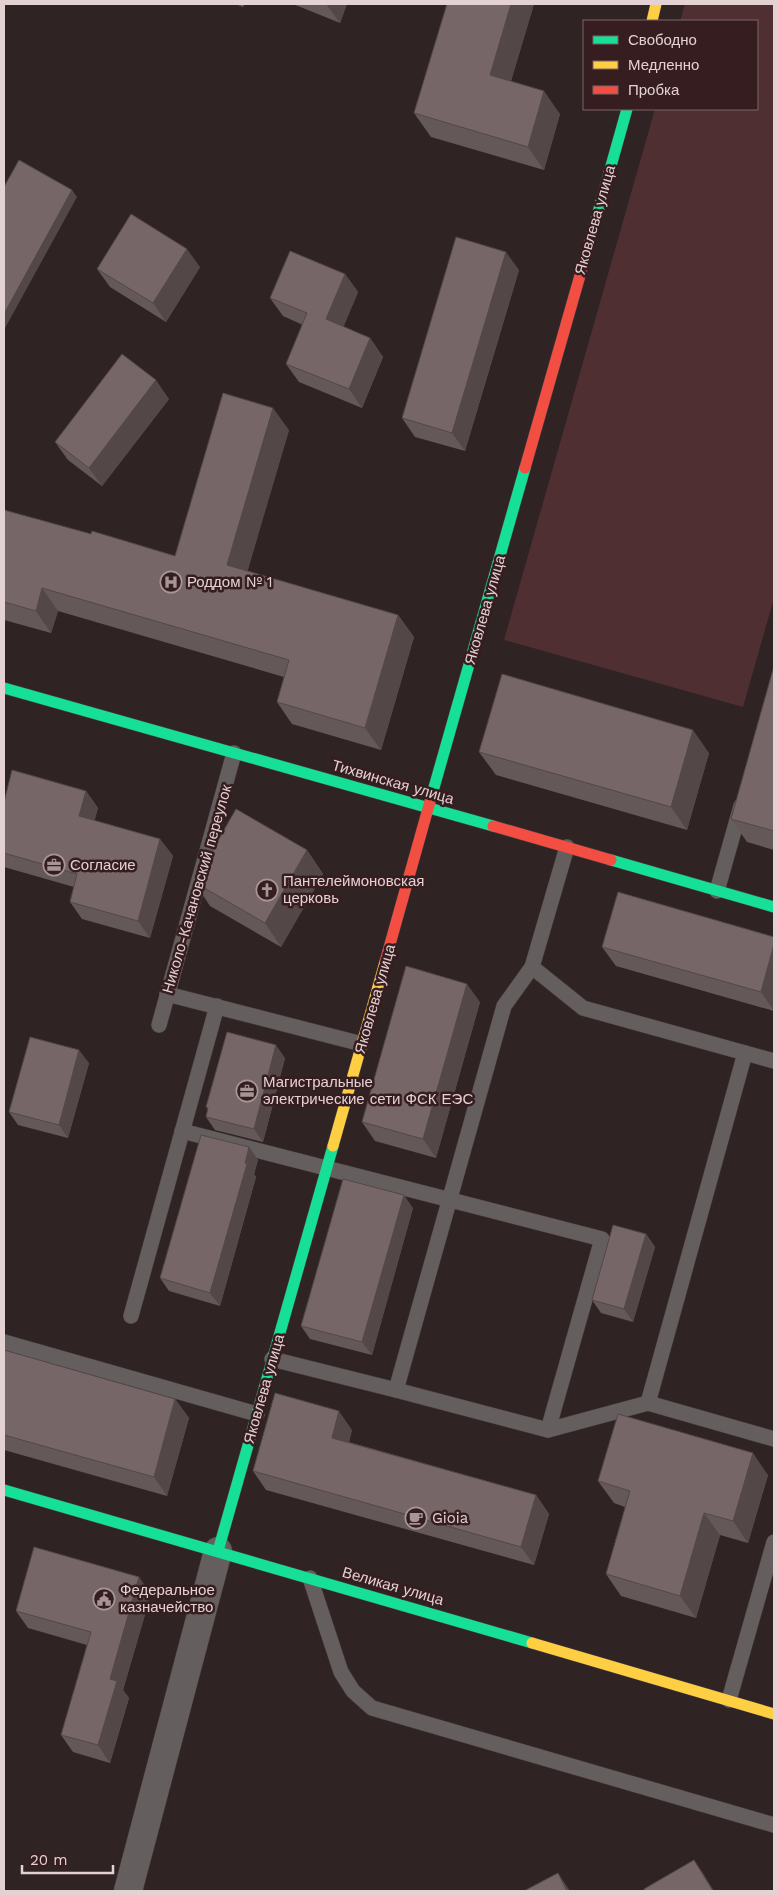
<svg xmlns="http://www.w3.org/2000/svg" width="778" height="1895" viewBox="0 0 778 1895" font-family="'Work Sans',sans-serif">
<rect width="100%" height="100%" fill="#302324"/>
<path fill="#4f2f32" d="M685 4H774V598L743 707 504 640 655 109H757V21H680Z"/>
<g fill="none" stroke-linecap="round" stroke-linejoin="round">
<g stroke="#4c4041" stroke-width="16">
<g id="lane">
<path d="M567 847 532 967 583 1008 774 1061"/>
<path d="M717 891 741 806"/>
<path d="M167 994 362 1044"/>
<path d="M159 1025 234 753"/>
<path d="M745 1053 648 1403 774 1439"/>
<path d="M182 1131 602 1239 548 1430"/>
<path d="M131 1316 217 1006"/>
<path d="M4 1342 257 1414"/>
<path d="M272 1359 396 1390 504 1006 532 967"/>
<path d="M396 1390 548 1430 648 1403"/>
<path d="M310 1578 341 1672 353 1691 372 1708 774 1825"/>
<path d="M729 1700 774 1542"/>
</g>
</g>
<g stroke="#4c4041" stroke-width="29">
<path id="street" d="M128 1891 218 1551"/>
</g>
<g stroke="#4c4041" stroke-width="12">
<g id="fast">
<path d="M591 237 627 109"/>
<path d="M4 688 493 826"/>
<path d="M431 798 525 468"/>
<path d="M611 860 774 907"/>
<path d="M4 1490 532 1643"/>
<path d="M218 1551 333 1146"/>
</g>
</g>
<g stroke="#4c4041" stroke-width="12">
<g id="slow">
<path d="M652 21 656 4"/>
<path d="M333 1146 385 962"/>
<path d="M532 1643 774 1714"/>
</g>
</g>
<g stroke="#4c4041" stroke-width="12">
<g id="jam">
<path d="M525 468 591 237"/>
<path d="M493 826 611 860"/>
<path d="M385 962 431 798"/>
</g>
</g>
<use href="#lane" stroke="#655e5f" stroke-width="15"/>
<use href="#street" stroke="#655e5f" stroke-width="28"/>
<use href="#fast" stroke="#16e098" stroke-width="11"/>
<use href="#slow" stroke="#ffcf43" stroke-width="11"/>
<use href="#jam" stroke="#f24e42" stroke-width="11"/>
</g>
<g fill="#655859">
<path d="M235 4H245L243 7Z"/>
<path d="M293 4H347L340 23Z"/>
<path d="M447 4H534L511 81 560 114 544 170 431 137 414 113Z"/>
<path d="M200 267 166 322 110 287 97 269Z"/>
<path d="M519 270 465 451 415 437 402 418Z"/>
<path d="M345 274 358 292 343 327 370 338 383 357 362 408 299 382 286 364 303 325 283 316 270 298Z"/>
<path d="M169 399 102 486 68 460 55 442Z"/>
<path d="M289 430 247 571 398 615 414 637 381 750 292 724 277 702 284 677 58 611 51 633 4 620V510L91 534 175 556Z"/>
<path d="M774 666V850L747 842 731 819Z"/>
<path d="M479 752 709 753 687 830 496 775Z"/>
<path d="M86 791 98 808 94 821 160 839 173 856 150 938 82 919 70 902 74 887 4 867V802Z"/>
<path d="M307 850 323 874 281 947 210 906 194 882Z"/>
<path d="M774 937V1011L616 966 602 947Z"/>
<path d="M480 1002 436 1158 375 1141 362 1122Z"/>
<path d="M285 1058 263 1142 215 1130 206 1117 208 1109 206 1107Z"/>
<path d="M89 1063 68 1138 18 1125 9 1112Z"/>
<path d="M249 1147 258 1160 254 1174 256 1177 220 1306 169 1291 160 1278Z"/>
<path d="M413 1208 372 1355 310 1339 301 1326Z"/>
<path d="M646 1234 655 1247 633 1322 601 1313 592 1300Z"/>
<path d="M4 1350 175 1399 189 1418 167 1496 4 1450Z"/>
<path d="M352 1430 349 1442 536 1495 549 1514 534 1565 266 1490 253 1471Z"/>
<path d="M768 1475 748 1543 720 1535 696 1618 621 1596 606 1574 625 1507 614 1503 598 1481Z"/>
<path d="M151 1594 123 1690 129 1698 110 1763 73 1752 61 1735 87 1645 28 1628 16 1611Z"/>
</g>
<g fill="#534748">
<path d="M326 4H347L340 23Z"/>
<path d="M511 4H534L506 98 490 75Z"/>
<path d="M544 91 560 114 544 170 528 147Z"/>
<path d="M72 190 77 197 4 330V314Z"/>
<path d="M187 249 200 267 166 322 153 303Z"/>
<path d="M506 252 519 270 465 451 452 433Z"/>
<path d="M345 274 358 292 339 338 326 319Z"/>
<path d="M370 338 383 357 362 408 349 389Z"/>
<path d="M156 380 169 399 102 486 89 468Z"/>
<path d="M273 408 289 430 243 587 227 565Z"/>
<path d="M42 588 58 611 51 633 36 611Z"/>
<path d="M398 615 414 637 381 750 365 728Z"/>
<path d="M693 730 709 753 687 830 671 807Z"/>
<path d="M86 791 98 808 91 834 79 816Z"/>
<path d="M160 839 173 856 150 938 138 921Z"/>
<path d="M307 850 323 874 281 947 265 923Z"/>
<path d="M774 944V1011L761 992Z"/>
<path d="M467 984 480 1002 436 1158 423 1139Z"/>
<path d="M276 1045 285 1058 263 1142 254 1129Z"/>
<path d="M79 1050 89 1063 68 1138 59 1125Z"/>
<path d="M249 1147 258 1160 254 1174 256 1177 220 1306 210 1293Z"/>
<path d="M404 1195 413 1208 372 1355 362 1342Z"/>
<path d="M646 1234 655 1247 633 1322 624 1309Z"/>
<path d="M175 1399 189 1418 167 1496 154 1477Z"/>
<path d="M339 1411 352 1430 345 1456 332 1438Z"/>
<path d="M753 1453 768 1475 748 1543 733 1521Z"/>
<path d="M536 1495 549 1514 534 1565 521 1547Z"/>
<path d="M704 1513 720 1535 696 1618 680 1596Z"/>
<path d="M139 1577 151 1594 123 1690 129 1698 110 1763 98 1745 110 1679Z"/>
<path d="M694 1860 703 1873 714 1891H713Z"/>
<path d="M558 1873 570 1891H567Z"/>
</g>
<g fill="#766667" stroke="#534748">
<path d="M447 4H511L490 75 544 91 528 147 414 113Z"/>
<path d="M19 160 72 190 4 314V187Z"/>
<path d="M131 214 187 249 153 303 97 269Z"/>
<path d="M456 237 506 252 452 433 402 418Z"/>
<path d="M290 251 345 274 326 319 370 338 349 389 286 364 307 313 270 298Z"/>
<path d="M122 354 156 380 89 468 55 442Z"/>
<path d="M223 393 273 408 227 565 398 615 365 728 277 702 289 660 42 588 36 611 4 602V510L91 534 92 531 175 556Z"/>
<path d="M774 666V831L731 819Z"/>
<path d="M502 674 693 730 671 807 479 752Z"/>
<path d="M12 770 86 791 79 816 160 839 138 921 70 902 77 874 4 853V802Z"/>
<path d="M236 809 307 850 265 923 194 882Z"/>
<path d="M618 892 774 937V944L761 992 602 947Z"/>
<path d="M406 966 467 984 423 1139 362 1122Z"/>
<path d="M227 1032 276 1045 254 1129 206 1117 208 1108 206 1107Z"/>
<path d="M30 1037 79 1050 59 1125 9 1112Z"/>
<path d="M201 1135 249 1147 245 1163 247 1164 210 1293 160 1278Z"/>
<path d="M343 1179 404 1195 362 1342 301 1326Z"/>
<path d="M613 1225 646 1234 624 1309 592 1300Z"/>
<path d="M4 1350 175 1399 154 1477 4 1435Z"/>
<path d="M275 1393 339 1411 332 1438 536 1495 521 1547 253 1471Z"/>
<path d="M618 1414 753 1453 733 1521 704 1513 680 1596 606 1574 630 1491 598 1481Z"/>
<path d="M34 1547 139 1577 110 1679 117 1681 98 1745 61 1735 91 1632 16 1611Z"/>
<path d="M694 1860 713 1891H645L644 1889Z"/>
<path d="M558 1873 567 1891H524Z"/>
</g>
<defs>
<g id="hospital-ring" transform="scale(1.125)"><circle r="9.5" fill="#361d1f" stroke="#a59596" stroke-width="1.5"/><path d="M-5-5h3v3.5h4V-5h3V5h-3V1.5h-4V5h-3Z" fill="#a59596"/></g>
<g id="office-ring" transform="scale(1.125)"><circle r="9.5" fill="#361d1f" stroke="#a59596" stroke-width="1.5"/><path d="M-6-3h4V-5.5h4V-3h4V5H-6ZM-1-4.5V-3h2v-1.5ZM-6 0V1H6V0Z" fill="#a59596"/></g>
<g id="church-ring" transform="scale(1.125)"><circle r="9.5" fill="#361d1f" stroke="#a59596" stroke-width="1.5"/><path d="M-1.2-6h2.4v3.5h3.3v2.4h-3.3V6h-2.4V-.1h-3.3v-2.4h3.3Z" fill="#a59596"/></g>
<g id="cafe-ring" transform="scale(1.125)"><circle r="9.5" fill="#361d1f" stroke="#a59596" stroke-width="1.5"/><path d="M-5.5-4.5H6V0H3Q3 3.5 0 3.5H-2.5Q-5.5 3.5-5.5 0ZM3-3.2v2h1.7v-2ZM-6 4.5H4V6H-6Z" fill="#a59596"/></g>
<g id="civic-ring" transform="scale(1.125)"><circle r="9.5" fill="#361d1f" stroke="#a59596" stroke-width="1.5"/><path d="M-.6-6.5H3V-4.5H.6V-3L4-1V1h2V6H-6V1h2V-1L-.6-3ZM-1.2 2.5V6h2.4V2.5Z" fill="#a59596"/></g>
</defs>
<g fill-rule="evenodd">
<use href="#hospital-ring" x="171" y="582"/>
<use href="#office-ring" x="54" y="865"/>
<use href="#church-ring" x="267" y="890"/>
<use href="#office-ring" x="247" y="1091"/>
<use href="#cafe-ring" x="416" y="1518"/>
<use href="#civic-ring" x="104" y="1599"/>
</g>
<g text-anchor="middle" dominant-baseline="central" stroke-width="5" stroke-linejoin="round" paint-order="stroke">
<g font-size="15" fill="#e4d2d3" stroke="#361d1f">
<text transform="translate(595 220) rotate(-74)">Яковлева улица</text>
<text transform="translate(485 610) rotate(-74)">Яковлева улица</text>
<text transform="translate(393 782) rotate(16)">Тихвинская улица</text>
<text transform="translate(197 889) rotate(-74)">Николо-Качановский переулок</text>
<text transform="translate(375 999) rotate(-74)">Яковлева улица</text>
<text transform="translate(264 1389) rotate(-74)">Яковлева улица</text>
<text transform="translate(393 1586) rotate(16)">Великая улица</text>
</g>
<g font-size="15" fill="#e4d2d3" stroke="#361d1f" text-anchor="start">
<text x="187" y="582">Роддом № 1</text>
<text x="70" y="865">Согласие</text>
<text x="283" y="881">Пантелеймоновская<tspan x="283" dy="17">церковь</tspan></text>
<text x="263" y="1082">Магистральные<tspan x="263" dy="17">электрические сети ФСК ЕЭС</tspan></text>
<text x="432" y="1518">Gioia</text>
<text x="120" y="1590">Федеральное<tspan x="120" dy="17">казначейство</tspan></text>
</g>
</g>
<rect width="778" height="1895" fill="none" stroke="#e4d2d3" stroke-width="10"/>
<rect x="583" y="20" width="175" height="90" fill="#361d1f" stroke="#7c6567"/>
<rect x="593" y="36" width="25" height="8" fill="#16e098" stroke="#7c6567"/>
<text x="628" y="45" font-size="15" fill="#e4d2d3">Свободно</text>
<rect x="593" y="61" width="25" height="8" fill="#ffcf43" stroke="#7c6567"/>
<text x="628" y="70" font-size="15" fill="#e4d2d3">Медленно</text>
<rect x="593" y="86" width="25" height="8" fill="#f24e42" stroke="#7c6567"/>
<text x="628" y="95" font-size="15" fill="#e4d2d3">Пробка</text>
<path d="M22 1865v8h91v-8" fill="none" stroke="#e4d2d3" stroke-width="2.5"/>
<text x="30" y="1865" font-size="15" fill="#e4d2d3" stroke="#361d1f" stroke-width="4" paint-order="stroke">20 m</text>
</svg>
